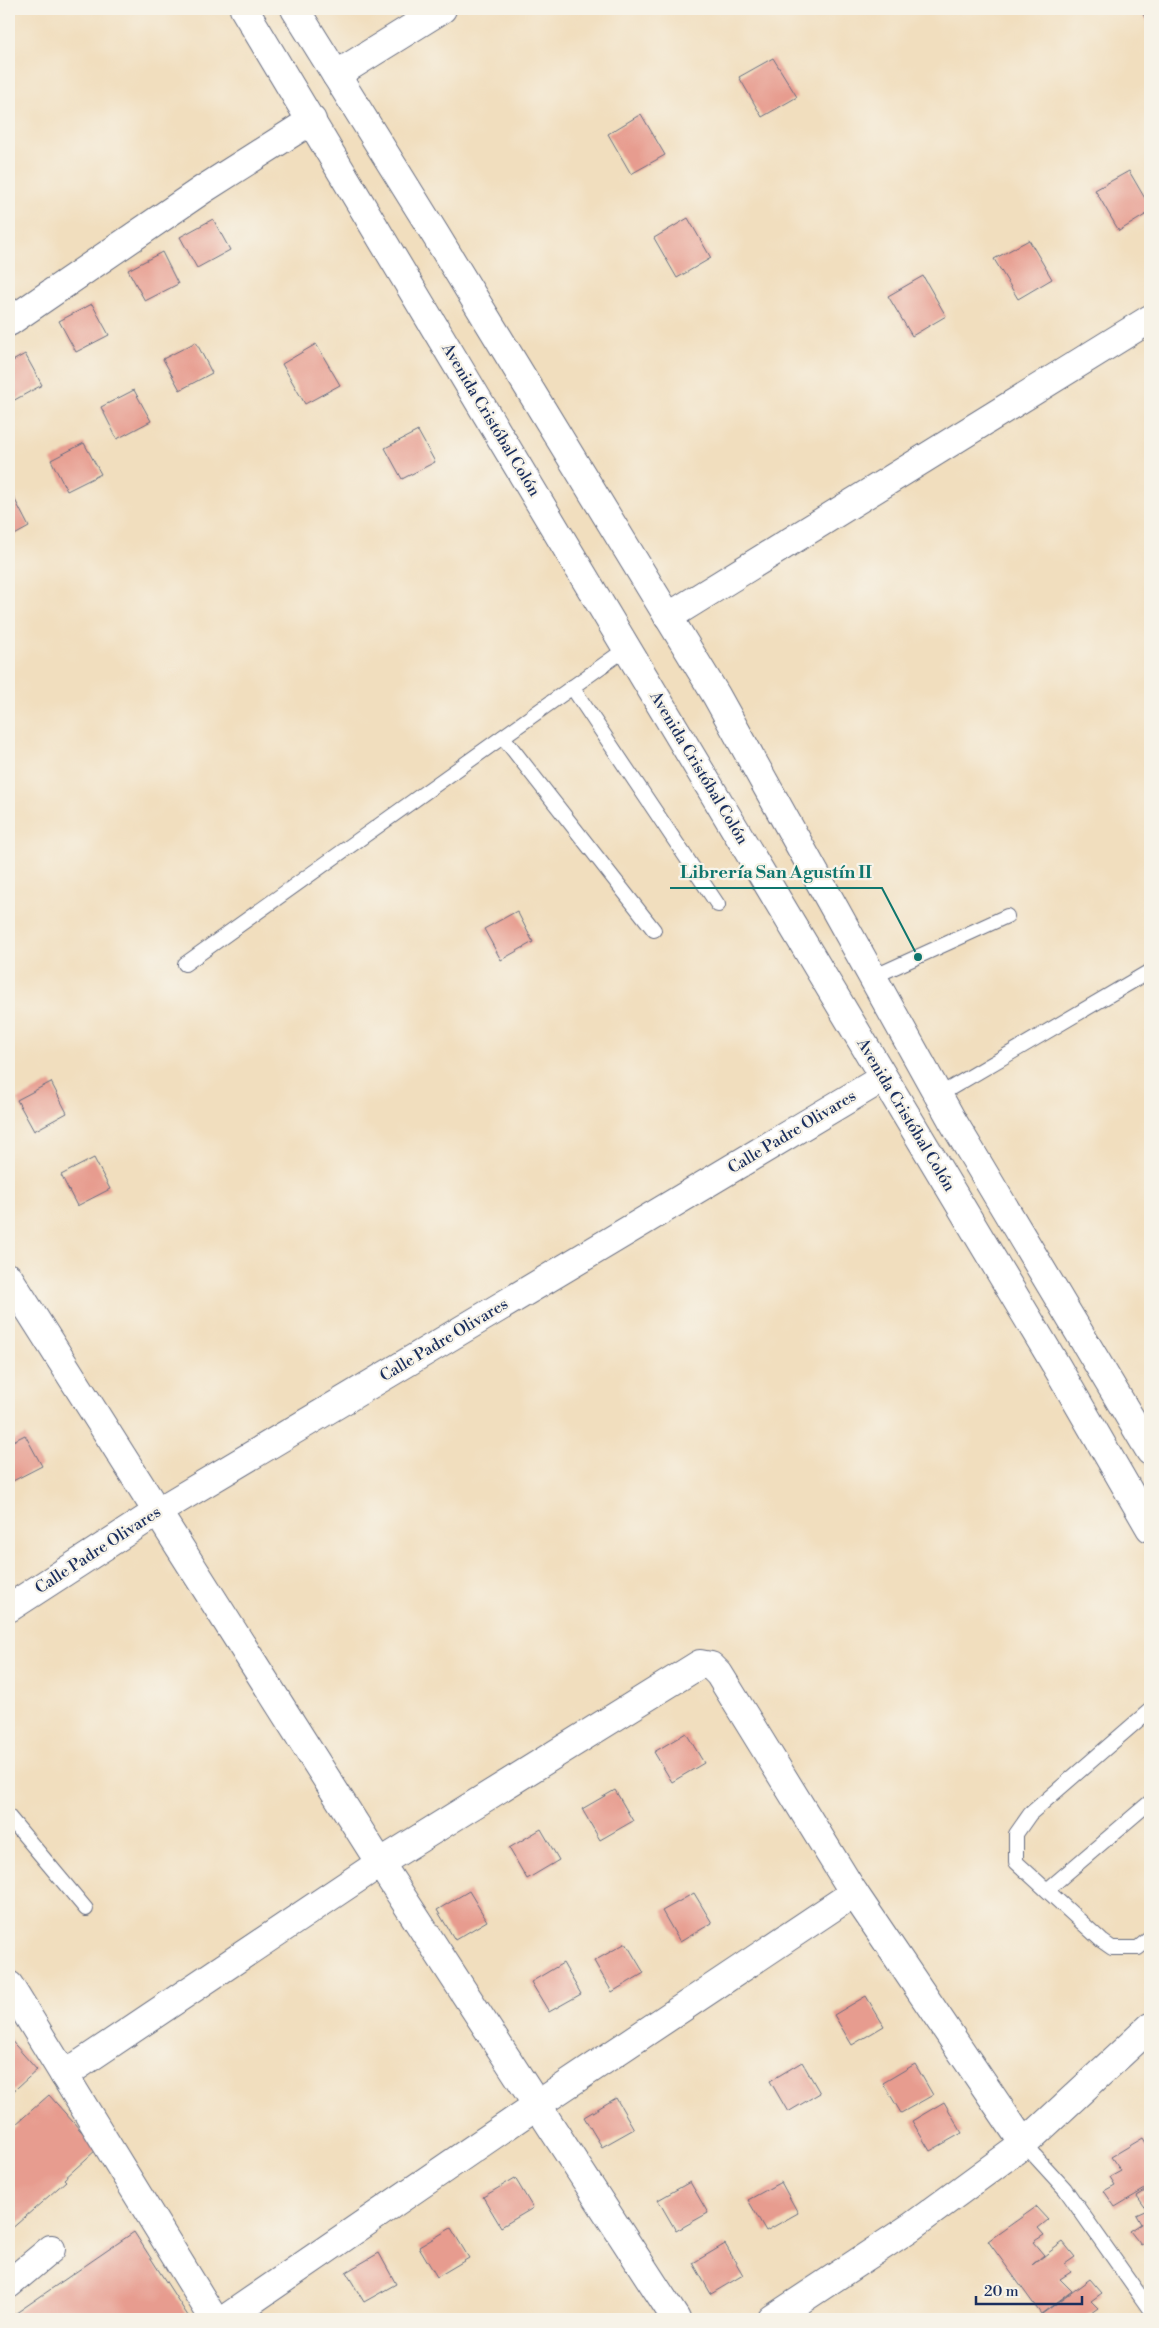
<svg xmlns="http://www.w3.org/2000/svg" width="1159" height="2328" viewBox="0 0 1159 2328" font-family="'Libre Bodoni',serif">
<rect width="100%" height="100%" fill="#f7f3e8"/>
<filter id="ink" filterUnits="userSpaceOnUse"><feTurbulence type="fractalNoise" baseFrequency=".02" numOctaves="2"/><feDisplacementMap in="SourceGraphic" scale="10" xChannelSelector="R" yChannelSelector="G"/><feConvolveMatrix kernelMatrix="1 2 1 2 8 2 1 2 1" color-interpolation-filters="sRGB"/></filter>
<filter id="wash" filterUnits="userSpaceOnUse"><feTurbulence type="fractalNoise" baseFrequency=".0096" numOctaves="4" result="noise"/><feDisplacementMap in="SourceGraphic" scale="20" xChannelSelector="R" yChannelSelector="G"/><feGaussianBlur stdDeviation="1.12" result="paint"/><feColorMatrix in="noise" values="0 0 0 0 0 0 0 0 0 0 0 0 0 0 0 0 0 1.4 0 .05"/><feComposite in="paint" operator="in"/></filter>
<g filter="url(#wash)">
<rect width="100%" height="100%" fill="#f1debe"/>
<g id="blocks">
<g fill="#e79c8f">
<path d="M1140 9H1150V26Z"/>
<path d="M773 58 797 97 762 117 739 77Z"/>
<path d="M641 114 665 155 631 174 608 134Z"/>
<path d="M1129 171 1150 207V212L1119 231 1095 190Z"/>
<path d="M688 218 711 258 677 278 654 238Z"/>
<path d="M213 219 230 250 197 268 180 237Z"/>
<path d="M1029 240 1052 279 1018 299 994 259Z"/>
<path d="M162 252 178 284 145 301 128 270Z"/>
<path d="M923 276 946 316 912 336 888 296Z"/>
<path d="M92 304 109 335 76 352 59 321Z"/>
<path d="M196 342 212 373 180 390 163 359Z"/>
<path d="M316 344 340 385 305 404 282 364Z"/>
<path d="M25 354 42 385 9 403V363Z"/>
<path d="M134 390 151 421 117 439 101 407Z"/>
<path d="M418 431 435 462 402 479 385 448Z"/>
<path d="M84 443 101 474 67 491 51 460Z"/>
<path d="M13 496 29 527 9 538V498Z"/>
<path d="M517 911 533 942 501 960 484 929Z"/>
<path d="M51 1082 67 1113 34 1131 17 1100Z"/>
<path d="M94 1158 110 1189 77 1206 61 1175Z"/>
<path d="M25 1435 42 1466 9 1483V1443Z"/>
<path d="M686 1733 704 1763 672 1782 654 1752Z"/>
<path d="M615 1790 633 1821 600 1840 582 1809Z"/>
<path d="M541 1829 559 1860 527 1879 509 1848Z"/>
<path d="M469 1891 487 1921 455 1940 437 1910Z"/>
<path d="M694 1893 712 1923 680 1942 662 1911Z"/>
<path d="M626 1943 644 1973 612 1992 594 1961Z"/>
<path d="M563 1963 581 1994 549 2012 531 1982Z"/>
<path d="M866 1996 884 2026 852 2045 834 2015Z"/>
<path d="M9 2038 37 2070 9 2095Z"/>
<path d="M802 2062 820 2093 788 2112 770 2081Z"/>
<path d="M915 2064 933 2095 901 2113 883 2083Z"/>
<path d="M49 2095 97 2149 64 2179 66 2181 9 2231V2133L17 2126 16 2124Z"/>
<path d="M616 2098 634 2129 602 2147 584 2117Z"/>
<path d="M944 2102 962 2133 930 2151 912 2121Z"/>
<path d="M1143 2138 1150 2150V2186L1115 2207 1104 2191 1115 2185 1110 2177 1121 2171 1111 2157Z"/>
<path d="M515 2178 533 2208 501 2227 483 2197Z"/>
<path d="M690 2182 708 2213 676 2231 658 2200Z"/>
<path d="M781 2182 798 2213 766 2231 748 2200Z"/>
<path d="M1150 2188V2240L1141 2245 1130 2231 1141 2224 1136 2215 1147 2210 1137 2196Z"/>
<path d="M1036 2207 1048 2220 1038 2228 1044 2235 1033 2242 1044 2255 1032 2265 1063 2242 1075 2257 1065 2264 1071 2272 1060 2279 1072 2291 1041 2314 988 2241Z"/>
<path d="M451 2228 469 2258 437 2277 419 2247Z"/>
<path d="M134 2232 190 2319H9V2318Z"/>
<path d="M725 2244 743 2275 711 2294 693 2263Z"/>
<path d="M379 2253 396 2284 364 2302 346 2272Z"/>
<path d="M1090 2279 1102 2293 1091 2301 1098 2308 1087 2316 1090 2319H1046L1042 2314Z"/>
</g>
</g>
</g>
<g filter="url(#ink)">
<use href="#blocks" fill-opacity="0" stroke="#666c80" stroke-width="1"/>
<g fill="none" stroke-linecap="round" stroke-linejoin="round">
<g stroke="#666c80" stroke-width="16">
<g id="service">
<path d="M572 687 718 905"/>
<path d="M503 737 654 930"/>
<path d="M185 964 627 648"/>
<path d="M873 977 1007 916"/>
<path d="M939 1095 1150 971"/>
<path d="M1150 1710 1030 1814 1016 1834V1862L1102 1941 1112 1948H1138L1150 1938"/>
<path d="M9 1817 86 1909"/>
<path d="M1047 1890 1150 1802"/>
<path d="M1024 2144 1065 2189 1150 2310"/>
</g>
</g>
<g stroke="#666c80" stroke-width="30">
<g id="minor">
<path d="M336 75 442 9"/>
<path d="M9 322 202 190 312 120"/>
<path d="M668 617 1150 319"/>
<path d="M9 1278 380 1863 676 2319"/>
<path d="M9 1608 157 1512 883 1078"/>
<path d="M9 1985 214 2319"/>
<path d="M64 2075 380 1863 700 1664 711 1666 719 1674 854 1893 1024 2144"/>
<path d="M9 2284 51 2249"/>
<path d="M225 2319 537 2105 854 1893"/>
<path d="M772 2319 911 2227 1024 2144 1150 2027"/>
</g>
</g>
<g stroke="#666c80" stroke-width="30">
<g id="tertiary">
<path d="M244 9 1057 1367 1150 1528"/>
<path d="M295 9 435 234 716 695 952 1120 1150 1451"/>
</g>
</g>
<use href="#service" stroke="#fff" stroke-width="14"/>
<use href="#minor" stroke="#fff" stroke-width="28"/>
<use href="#tertiary" stroke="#fff" stroke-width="28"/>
</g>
</g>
<g text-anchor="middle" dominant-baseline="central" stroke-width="4.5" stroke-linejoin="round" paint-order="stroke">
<g font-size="16" fill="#1b2f5e" stroke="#f7f3e8">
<text transform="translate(491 420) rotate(59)">Avenida Cristóbal Colón</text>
<text transform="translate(699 768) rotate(59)">Avenida Cristóbal Colón</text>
<text transform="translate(906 1115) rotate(59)">Avenida Cristóbal Colón</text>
<text transform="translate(792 1132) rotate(-31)">Calle Padre Olivares</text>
<text transform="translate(444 1340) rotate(-31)">Calle Padre Olivares</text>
<text transform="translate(98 1550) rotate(-33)">Calle Padre Olivares</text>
</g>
</g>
<path fill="none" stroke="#0f766e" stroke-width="2" d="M918 957L882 888H670"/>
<circle fill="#0f766e" stroke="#f7f3e8" stroke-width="2" cx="918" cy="957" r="5"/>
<g font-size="18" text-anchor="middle" font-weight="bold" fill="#0f766e" stroke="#f7f3e8" stroke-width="4.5" stroke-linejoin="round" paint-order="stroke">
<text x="776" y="878">Librería San Agustín II</text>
</g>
<rect width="1159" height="2328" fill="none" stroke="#f7f3e8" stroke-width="30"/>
<path d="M976 2296v8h106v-8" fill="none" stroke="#1b2f5e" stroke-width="2.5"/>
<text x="984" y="2296" font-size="15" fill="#1b2f5e" stroke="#f7f3e8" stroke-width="4" paint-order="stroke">20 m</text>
</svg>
